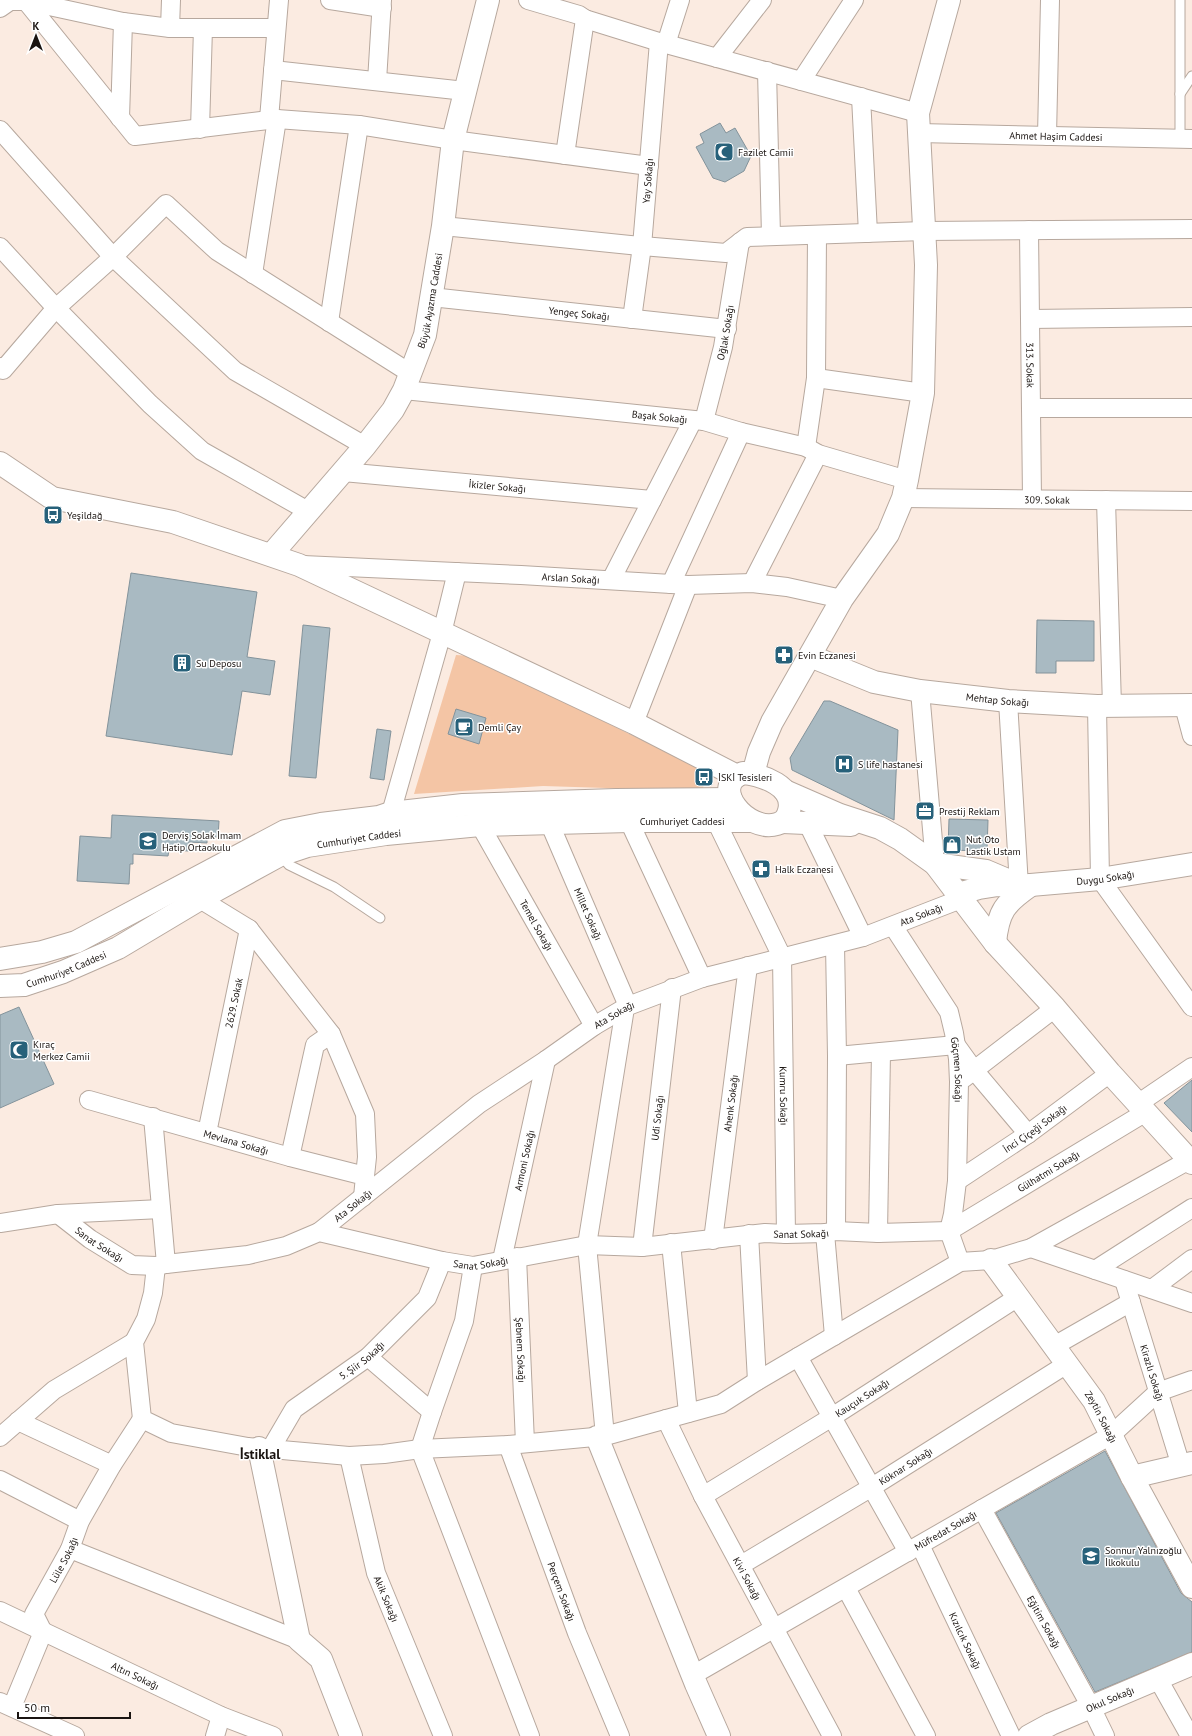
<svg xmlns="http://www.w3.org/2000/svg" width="1192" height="1736" viewBox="0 0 1192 1736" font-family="'PT Sans',sans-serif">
<rect width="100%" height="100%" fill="#fbebe1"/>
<path fill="#f4c5a5" d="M456 655 472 656 708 773 702 791 543 786 414 794Z"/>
<g fill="#a9bac2" stroke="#83939b">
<path d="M720 123 726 133 735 128 751 156 744 171 725 182 713 178 696 147 704 143 700 134Z"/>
<path d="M131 573 257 592 247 657 275 661 270 695 242 691 232 755 106 736Z"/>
<path d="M1037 620 1094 621V661H1056V673H1036Z"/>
<path d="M303 625 330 628 316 778 289 776Z"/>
<path d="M824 701H830L898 730 894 820 792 770 790 758Z"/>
<path d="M456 709 486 718 479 744 448 734Z"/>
<path d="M377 729 391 731 384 780 370 778Z"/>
<path d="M112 815 219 821 218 837H207V843L189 842V851L169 850 168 856 133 854V864H130L129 884 77 881 80 836 111 838Z"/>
<path d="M949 819 988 820 987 851 948 850Z"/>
<path d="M19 1007 54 1084 0 1108V1015Z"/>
<path d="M1192 1080V1132L1164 1103Z"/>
<path d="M1105 1451 1181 1593 1192 1602V1652L1095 1692 996 1513Z"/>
</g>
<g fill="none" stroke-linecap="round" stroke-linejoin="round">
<g stroke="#b7a89e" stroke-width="11">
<g id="lane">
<path d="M1180 94 1192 76"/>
<path d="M1180 139V0"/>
<path d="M280 855 289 865 334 887 380 918"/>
</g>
</g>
<g stroke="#b7a89e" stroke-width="20">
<g id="street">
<path d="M330 0 382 8"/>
<path d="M528 0 579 15 585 19 659 42 918 113"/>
<path d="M0 8 10 1H26"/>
<path d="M170 28 171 0"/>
<path d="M276 28H170L123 22 26 1 135 136 277 119 359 125 453 140 649 166"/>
<path d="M666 44 680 0"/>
<path d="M717 58 762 0"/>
<path d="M273 70 465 91"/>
<path d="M767 71 771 236"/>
<path d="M377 81 382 0"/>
<path d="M801 81 854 0"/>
<path d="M861 97 868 233"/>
<path d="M120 118 123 22"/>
<path d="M269 119 279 0"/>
<path d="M200 129 203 28"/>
<path d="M0 130 113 257 235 371 365 446"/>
<path id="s1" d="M919 133 1192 139"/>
<path d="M1047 136 1050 0"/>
<path d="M565 155 585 19"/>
<path d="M443 226 630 245 726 253 747 237 924 231 1192 229"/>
<path id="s2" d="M1029 230 1032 499"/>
<path d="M0 247 56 308 150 404 202 451 308 511"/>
<path d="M253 274 277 119"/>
<path id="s3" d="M431 297 727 329"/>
<path id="s4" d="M632 319 642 246 659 42"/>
<path d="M1030 319 1192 317"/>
<path d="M329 322 359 125"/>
<path d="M0 367 3 370 56 308 113 257 166 204 217 251 410 373"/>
<path d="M816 378 923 393"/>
<path id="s5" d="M404 390 704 421 741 432 806 447 818 454 907 480"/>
<path d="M1031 408H1192"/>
<path id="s6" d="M704 421 723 347 740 242"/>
<path d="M806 447 816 378 817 235"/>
<path id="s7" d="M343 472 652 500"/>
<path id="s8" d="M903 498 1192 501"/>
<path d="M1106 500 1112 706"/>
<path id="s9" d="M303 565 521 575 688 585 752 583 787 587 842 599"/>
<path d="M611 580 693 420"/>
<path d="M752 583 818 454"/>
<path d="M671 584 741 432"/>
<path d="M920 691 935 864"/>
<path d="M1008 701 1019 886"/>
<path d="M1097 706 1100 879 1192 1007"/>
<path d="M1184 706 1192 736"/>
<path d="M634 723 688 585"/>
<path d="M391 813 442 633 457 572"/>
<path d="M629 821 702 978"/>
<path id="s10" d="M716 821 782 957 786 1234"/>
<path id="s11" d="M549 822 628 1006"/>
<path d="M808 824 863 937"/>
<path id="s12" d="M480 825 594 1026"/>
<path d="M200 899 249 929 207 1133"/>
<path id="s13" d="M893 926 949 1012 954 1033 958 1059 959 1082 957 1181 953 1214 949 1231"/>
<path d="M249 929 331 1034 365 1114 367 1157 365 1176"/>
<path d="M835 945 837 1056 836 1231"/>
<path d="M837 1056 956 1045 974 1070 1028 1134"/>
<path d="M964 1078 1055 1008"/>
<path id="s14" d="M89 1100 290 1157 365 1176 363 1197"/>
<path d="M1139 1103 1192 1067"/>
<path d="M153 1117 166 1264"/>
<path d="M290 1157 315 1045 331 1034"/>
<path id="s15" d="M957 1181 1028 1134 1110 1073"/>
<path d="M58 1214 161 1209"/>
<path id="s16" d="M0 1223 58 1214 90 1239 132 1265 156 1266 166 1264 248 1255 286 1246 319 1232 442 1261 473 1266 587 1245 642 1247 765 1233 786 1234 825 1233 836 1231 878 1233 949 1231 960 1262"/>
<path id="s17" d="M949 1231 1146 1112"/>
<path id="s18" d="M319 1232 479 1104 546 1060 594 1026 628 1006 702 978 863 937 961 899"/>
<path d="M825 1233 834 1336"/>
<path d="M878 1233 881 1052"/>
<path d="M749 1234 757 1381"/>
<path id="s19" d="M713 1240 748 966"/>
<path d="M671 1243 688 1413"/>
<path id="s20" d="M642 1247 672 988"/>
<path d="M1031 1248 1192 1303"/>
<path id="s21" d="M517 1257 525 1443"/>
<path id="s22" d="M502 1260 546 1060"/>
<path d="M156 1266 153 1293 146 1319 134 1342 142 1419 171 1433 248 1447 349 1456 384 1454 420 1449 508 1445 605 1436 721 1404 757 1381 960 1262 991 1260 1031 1248 1189 1160"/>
<path d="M473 1266 464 1321 432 1412 420 1449 530 1736"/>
<path d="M1095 1270 1192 1208"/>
<path id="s23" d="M1124 1280 1181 1466"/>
<path d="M1152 1289 1192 1259"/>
<path d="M1054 1346 1131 1302"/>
<path d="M368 1357 432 1412"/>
<path d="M798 1357 908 1552"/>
<path id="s24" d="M666 1419 703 1496 832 1736"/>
<path d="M18 1421 112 1465"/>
<path d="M605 1436 587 1245 625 1008"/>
<path d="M0 1437 54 1390 134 1342"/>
<path id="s25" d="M508 1445 577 1633 620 1736"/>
<path id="s26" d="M270 1450 294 1409 368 1357 427 1298 442 1261"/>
<path id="s27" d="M349 1456 376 1573 443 1736"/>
<path d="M0 1480 80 1521"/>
<path id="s28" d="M703 1496 832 1417 1018 1297"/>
<path id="s29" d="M982 1509 1091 1707 1105 1736"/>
<path id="s30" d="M920 1545 1011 1736"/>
<path d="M70 1549 299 1640"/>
<path id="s31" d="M741 1565 872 1487 1067 1364"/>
<path d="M846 1588 926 1736"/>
<path id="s32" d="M0 1611 221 1716 273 1736"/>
<path id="s33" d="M693 1675 1111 1435 1158 1392 1192 1380"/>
<path d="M1158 1679 1190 1736"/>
<path d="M0 1702 75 1736"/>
<path id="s34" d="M12 1707 43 1632 34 1614 70 1549 80 1521 112 1465 142 1419"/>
<path d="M215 1736 221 1716"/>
</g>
</g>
<g stroke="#b7a89e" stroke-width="24">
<g id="secondary">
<path d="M0 463 52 498 173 522 299 565 634 723 737 776"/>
<path id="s35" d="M271 555 365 446 393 410 404 390 425 335 443 226 453 140 488 0"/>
<path id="s36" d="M810 656 874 682 920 691 1008 701 1097 706 1192 705"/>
<path d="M743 773C762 775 796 786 789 811 787 818 784 822 777 824 747 833 708 786 743 773Z"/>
<path d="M753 774 759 752 772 722 842 599 888 534 903 498 907 480 923 393 926 265 918 113 949 0"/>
<path d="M785 791 840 815 880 828 900 839 935 864 995 943 1055 1008 1110 1073 1192 1163"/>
<path d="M783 822 851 825"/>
<path d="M935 864 986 871 1012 882"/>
<path id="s37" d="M958 894 979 888 998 885 1019 886 1100 879 1192 864"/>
<path d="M995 943C998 911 1005 903 1031 885"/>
<path d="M0 959 42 952 76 942 285 831 321 824 379 817 391 813 463 805 616 800 731 799"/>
<path id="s38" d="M0 986 24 985 63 972 118 948 200 899 280 855 307 846 386 834 480 825 629 821H751"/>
<path id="s39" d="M991 1260 1094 1401 1132 1477 1192 1587"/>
<path d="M597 1437 696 1684 719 1736"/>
<path d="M259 1448 299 1640 321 1659 351 1736"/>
<path d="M1132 1477 1192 1463"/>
<path id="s40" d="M1029 1736 1051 1724 1192 1664"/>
</g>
</g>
<use href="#lane" stroke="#fff" stroke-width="9"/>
<use href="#street" stroke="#fff" stroke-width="18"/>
<use href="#secondary" stroke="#fff" stroke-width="22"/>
</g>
<defs>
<g id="mosque-square" transform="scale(1)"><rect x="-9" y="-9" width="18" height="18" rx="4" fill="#27617a" stroke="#fff"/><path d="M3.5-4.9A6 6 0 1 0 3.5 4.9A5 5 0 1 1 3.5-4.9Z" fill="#fff"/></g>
<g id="bus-square" transform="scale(1)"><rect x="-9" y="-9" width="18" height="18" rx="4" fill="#27617a" stroke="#fff"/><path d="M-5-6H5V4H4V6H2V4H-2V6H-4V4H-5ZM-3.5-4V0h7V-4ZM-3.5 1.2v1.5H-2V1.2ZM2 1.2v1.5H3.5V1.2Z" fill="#fff"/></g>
<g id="pharmacy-square" transform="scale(1)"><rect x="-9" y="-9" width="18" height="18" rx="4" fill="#27617a" stroke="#fff"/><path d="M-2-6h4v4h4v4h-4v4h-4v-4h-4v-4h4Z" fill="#fff"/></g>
<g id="building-square" transform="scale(1)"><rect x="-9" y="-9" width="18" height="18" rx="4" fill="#27617a" stroke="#fff"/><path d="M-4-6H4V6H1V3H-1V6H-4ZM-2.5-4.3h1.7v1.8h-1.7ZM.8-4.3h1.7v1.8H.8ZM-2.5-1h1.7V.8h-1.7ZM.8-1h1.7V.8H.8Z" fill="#fff"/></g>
<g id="cafe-square" transform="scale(1)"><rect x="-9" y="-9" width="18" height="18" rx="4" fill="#27617a" stroke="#fff"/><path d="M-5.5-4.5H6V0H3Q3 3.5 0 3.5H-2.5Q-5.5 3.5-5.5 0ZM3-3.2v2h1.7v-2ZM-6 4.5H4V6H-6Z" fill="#fff"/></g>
<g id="hospital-square" transform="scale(1)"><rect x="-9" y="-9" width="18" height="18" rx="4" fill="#27617a" stroke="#fff"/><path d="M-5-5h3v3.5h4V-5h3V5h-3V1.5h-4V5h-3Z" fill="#fff"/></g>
<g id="office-square" transform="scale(1)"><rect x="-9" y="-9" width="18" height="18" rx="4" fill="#27617a" stroke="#fff"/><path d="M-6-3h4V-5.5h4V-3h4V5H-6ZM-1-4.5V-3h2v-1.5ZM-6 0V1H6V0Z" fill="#fff"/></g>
<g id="school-square" transform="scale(1)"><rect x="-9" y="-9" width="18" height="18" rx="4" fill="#27617a" stroke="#fff"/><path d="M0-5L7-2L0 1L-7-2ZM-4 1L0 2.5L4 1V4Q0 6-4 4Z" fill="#fff"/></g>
<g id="shop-square" transform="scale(1)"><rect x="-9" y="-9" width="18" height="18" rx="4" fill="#27617a" stroke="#fff"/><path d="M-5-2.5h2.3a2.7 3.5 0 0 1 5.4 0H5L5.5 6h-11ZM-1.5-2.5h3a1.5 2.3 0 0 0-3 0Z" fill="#fff"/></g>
</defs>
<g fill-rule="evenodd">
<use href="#mosque-square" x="724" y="152"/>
<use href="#bus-square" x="53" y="515"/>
<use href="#pharmacy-square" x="784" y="655"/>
<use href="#building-square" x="182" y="663"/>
<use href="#cafe-square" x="464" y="727"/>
<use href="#hospital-square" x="844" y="764"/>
<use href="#bus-square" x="704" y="777"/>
<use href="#office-square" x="925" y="811"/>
<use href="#school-square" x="148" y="841"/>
<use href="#shop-square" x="952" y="845"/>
<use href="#pharmacy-square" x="761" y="869"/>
<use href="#mosque-square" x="19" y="1050"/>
<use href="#school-square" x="1091" y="1556"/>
</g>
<g text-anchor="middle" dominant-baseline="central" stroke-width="3" stroke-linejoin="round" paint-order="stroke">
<g font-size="10" fill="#1a1411" stroke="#fff">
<text stroke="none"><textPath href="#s1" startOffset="137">Ahmet Haşim Caddesi</textPath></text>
<text stroke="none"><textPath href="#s4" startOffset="139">Yay Sokağı</textPath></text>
<text stroke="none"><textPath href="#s35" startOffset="306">Büyük Ayazma Caddesi</textPath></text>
<text stroke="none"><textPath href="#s3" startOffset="149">Yengeç Sokağı</textPath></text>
<text stroke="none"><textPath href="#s6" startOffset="91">Oğlak Sokağı</textPath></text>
<text stroke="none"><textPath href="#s2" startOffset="135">313. Sokak</textPath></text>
<text stroke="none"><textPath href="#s5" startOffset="257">Başak Sokağı</textPath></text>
<text stroke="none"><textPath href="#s7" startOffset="155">İkizler Sokağı</textPath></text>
<text stroke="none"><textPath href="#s8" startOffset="144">309. Sokak</textPath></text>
<text stroke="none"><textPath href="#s9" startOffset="268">Arslan Sokağı</textPath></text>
<text stroke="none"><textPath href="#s36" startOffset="194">Mehtap Sokağı</textPath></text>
<text stroke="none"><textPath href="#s38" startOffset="717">Cumhuriyet Caddesi</textPath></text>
<text stroke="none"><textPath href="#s38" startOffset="393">Cumhuriyet Caddesi</textPath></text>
<text stroke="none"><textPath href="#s37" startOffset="149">Duygu Sokağı</textPath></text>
<text stroke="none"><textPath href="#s11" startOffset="100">Millet Sokağı</textPath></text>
<text stroke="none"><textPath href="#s18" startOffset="691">Ata Sokağı</textPath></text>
<text stroke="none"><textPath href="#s12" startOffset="115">Temel Sokağı</textPath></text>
<text stroke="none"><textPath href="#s38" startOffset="69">Cumhuriyet Caddesi</textPath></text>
<text transform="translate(234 1003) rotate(-78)">2629. Sokak</text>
<text stroke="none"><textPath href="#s18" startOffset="367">Ata Sokağı</textPath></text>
<text stroke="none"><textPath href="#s13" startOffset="161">Göçmen Sokağı</textPath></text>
<text stroke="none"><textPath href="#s10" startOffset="290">Kumru Sokağı</textPath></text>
<text stroke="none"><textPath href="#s19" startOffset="138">Ahenk Sokağı</textPath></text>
<text stroke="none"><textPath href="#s20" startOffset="130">Udi Sokağı</textPath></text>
<text stroke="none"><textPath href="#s15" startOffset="94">İnci Çiçeği Sokağı</textPath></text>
<text stroke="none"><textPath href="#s14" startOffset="153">Mevlana Sokağı</textPath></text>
<text stroke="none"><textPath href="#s22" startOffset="102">Armoni Sokağı</textPath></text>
<text stroke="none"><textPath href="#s17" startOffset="116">Gülhatmi Sokağı</textPath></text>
<text stroke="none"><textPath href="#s18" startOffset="43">Ata Sokağı</textPath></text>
<text stroke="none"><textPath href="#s16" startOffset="829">Sanat Sokağı</textPath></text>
<text stroke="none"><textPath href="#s16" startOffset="110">Sanat Sokağı</textPath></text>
<text stroke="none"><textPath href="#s16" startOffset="506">Sanat Sokağı</textPath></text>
<text stroke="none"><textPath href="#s21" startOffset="93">Şebnem Sokağı</textPath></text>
<text stroke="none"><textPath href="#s26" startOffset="131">5. Şiir Sokağı</textPath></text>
<text stroke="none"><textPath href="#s23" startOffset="97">Kirazlı Sokağı</textPath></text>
<text stroke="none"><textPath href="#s28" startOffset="187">Kauçuk Sokağı</textPath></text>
<text stroke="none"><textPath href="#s39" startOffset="192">Zeytin Sokağı</textPath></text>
<text stroke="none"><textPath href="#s31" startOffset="192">Köknar Sokağı</textPath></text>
<text stroke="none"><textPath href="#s33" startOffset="291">Müfredat Sokağı</textPath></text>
<text stroke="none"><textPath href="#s34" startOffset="163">Lüle Sokağı</textPath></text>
<text stroke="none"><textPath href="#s24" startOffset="179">Kivi Sokağı</textPath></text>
<text stroke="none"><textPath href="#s25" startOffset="156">Perçem Sokağı</textPath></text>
<text stroke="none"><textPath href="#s27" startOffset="148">Akik Sokağı</textPath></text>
<text stroke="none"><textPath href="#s29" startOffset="129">Eğitim Sokağı</textPath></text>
<text stroke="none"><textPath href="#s30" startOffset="106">Kızılcık Sokağı</textPath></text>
<text stroke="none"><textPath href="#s32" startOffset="150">Altın Sokağı</textPath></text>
<text stroke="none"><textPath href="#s40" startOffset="89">Okul Sokağı</textPath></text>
</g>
<g font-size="10" fill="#1a1411" stroke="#fff" text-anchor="start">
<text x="738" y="152">Fazilet Camii</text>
<text x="67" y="515">Yeşildağ</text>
<text x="798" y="655">Evin Eczanesi</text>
<text x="196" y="663">Su Deposu</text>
<text x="478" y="727">Demli Çay</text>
<text x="858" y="764">S life hastanesi</text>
<text x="718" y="777">İSKİ Tesisleri</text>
<text x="939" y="811">Prestij Reklam</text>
<text x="162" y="835">Derviş Solak İmam<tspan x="162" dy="12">Hatip Ortaokulu</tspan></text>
<text x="966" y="839">Nut Oto<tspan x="966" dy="12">Lastik Ustam</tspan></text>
<text x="775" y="869">Halk Eczanesi</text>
<text x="33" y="1044">Kıraç<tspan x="33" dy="12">Merkez Camii</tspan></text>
<text x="1105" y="1550">Sonnur Yalnızoğlu<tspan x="1105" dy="12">İlkokulu</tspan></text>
</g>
<g font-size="14" font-weight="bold" fill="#1a1411" stroke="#fff">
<text x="260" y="1454">İstiklal</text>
</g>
</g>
<g transform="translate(36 36)" stroke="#ffffff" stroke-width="3" paint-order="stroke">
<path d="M0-3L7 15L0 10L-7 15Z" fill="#1a1411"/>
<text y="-6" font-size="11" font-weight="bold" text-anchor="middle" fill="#1a1411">K</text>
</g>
<path d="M18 1712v6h112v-6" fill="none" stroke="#1a1411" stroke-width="2"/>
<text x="24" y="1712" font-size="12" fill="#1a1411" stroke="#ffffff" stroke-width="3" paint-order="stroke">50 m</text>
</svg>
